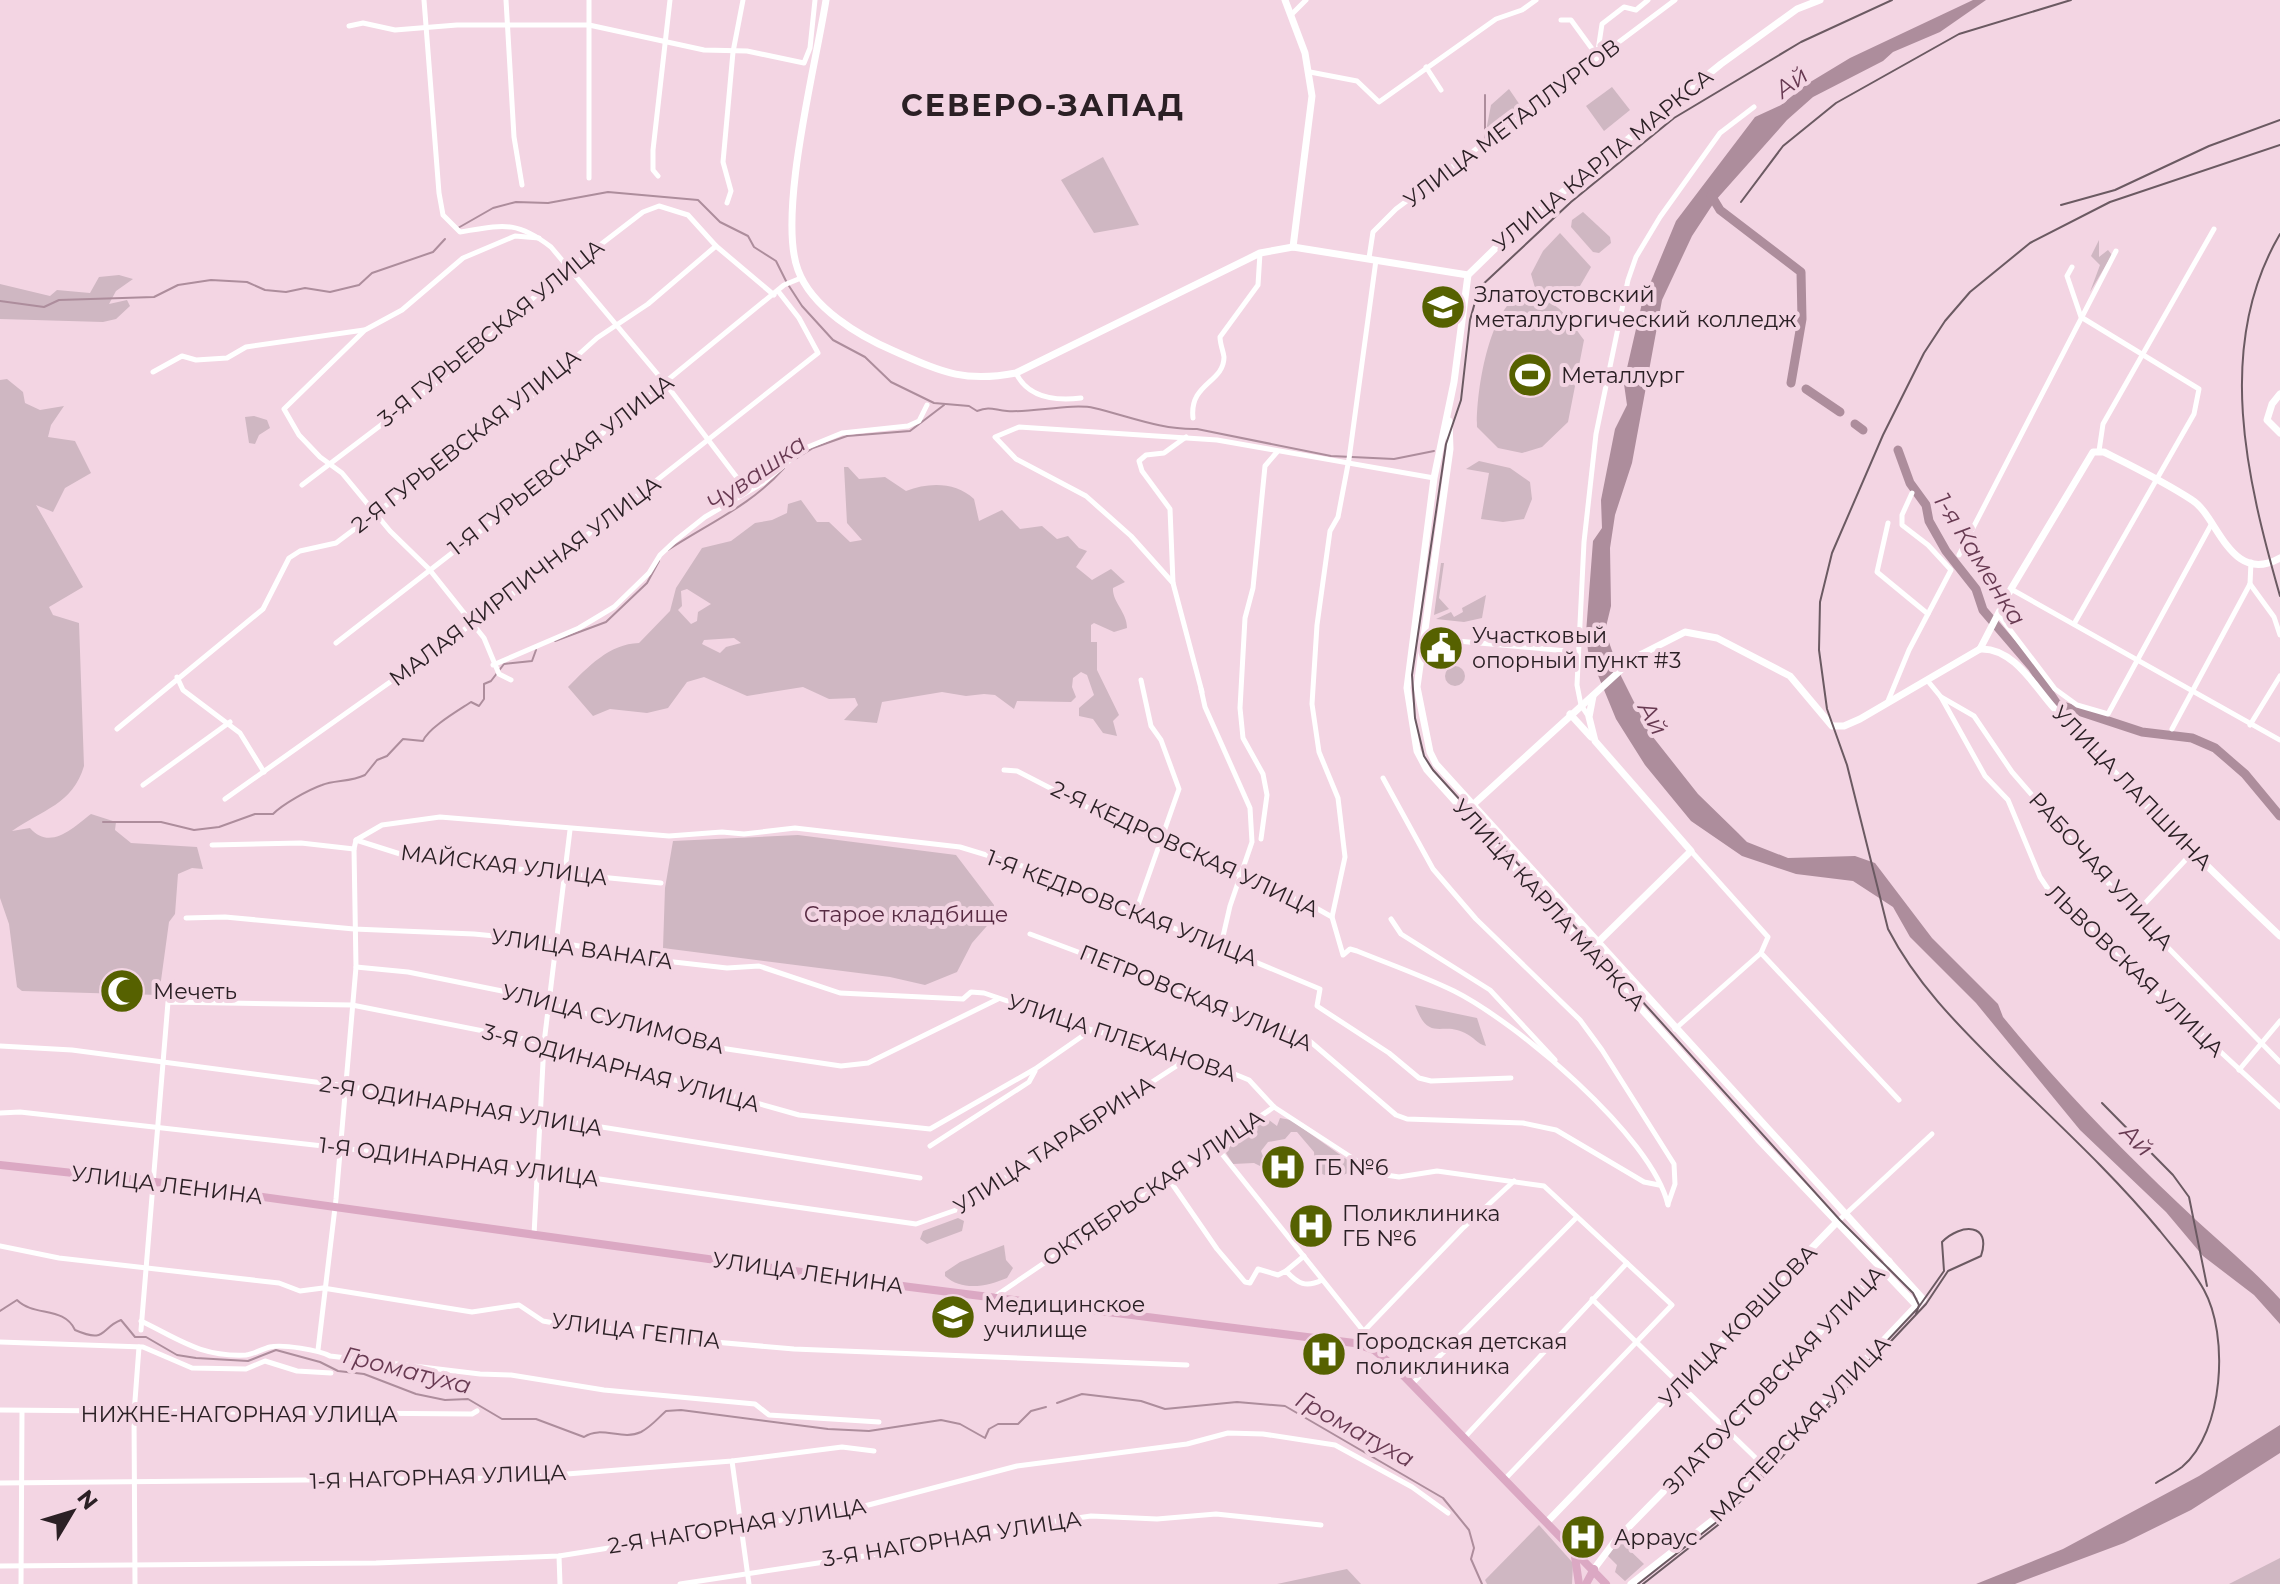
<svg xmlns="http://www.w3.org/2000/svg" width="2280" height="1584" viewBox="0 0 2280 1584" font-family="Montserrat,sans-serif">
<rect width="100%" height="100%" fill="#f3d5e3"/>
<g fill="#cfb7c2" fill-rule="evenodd">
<path d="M1612 87 1630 110 1604 131 1586 106Z"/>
<path d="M1509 89 1522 108 1485 136 1491 105Z"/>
<path d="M1103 157 1139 225 1094 233 1061 180Z"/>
<path d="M1583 212 1610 237 1611 243 1599 253 1593 252 1571 227 1572 220Z"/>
<path d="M1560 233 1591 267 1573 298 1535 288 1531 274 1543 251Z"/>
<path d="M2099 240V257L2108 250 2112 255 2090 292 2100 265 2091 256Z"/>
<path d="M119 275 133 279 116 291 109 304 127 300 130 306 116 319 103 322 0 319V284L50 296 57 290 90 293 99 277Z"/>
<path d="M1516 297C1558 299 1561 308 1584 340L1568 422 1542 447 1522 453 1498 448 1477 427C1476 393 1488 317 1516 297Z"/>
<path d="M7 379 23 392 25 403 40 410 64 406 51 425 48 437 75 441 91 473 65 488 53 512 36 505 83 587 49 607 53 615 79 623 84 766C73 804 42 810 12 831L30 828C50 851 73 828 91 814L116 822 115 830 131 843 197 847 203 869 192 868 178 874 175 914 169 922 159 995 22 991 17 987 9 924 0 898V380Z"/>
<path d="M254 416 267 420 270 428 259 435 255 444 249 443 245 417Z"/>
<path d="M1479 461 1510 468 1530 482 1532 499 1524 519 1503 522 1481 519 1489 473 1466 469Z"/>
<path d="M844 467H848L859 479 885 477 906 491C929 482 956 482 974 499L979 521 1002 510 1020 529 1042 526 1057 539 1068 536 1079 548 1087 551 1076 567 1092 580 1111 569 1125 582 1113 588C1112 602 1127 612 1127 628L1114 632 1094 623 1091 625V642H1097V670L1119 715 1113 721 1117 736 1103 733 1093 719 1079 716V708L1094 695 1087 675 1081 672 1073 678 1072 687 1076 697 1071 702 1017 701 1014 709 995 695 984 694 966 696 942 692 882 702 877 723 844 720 858 705 855 698 829 699 803 687 747 696 704 677 687 682 668 708 647 713 610 709 593 716 568 687C588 667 609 644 639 643L670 611 676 588 702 548 731 541 755 523 772 520 787 513 788 504 801 500 817 522H829L850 542 862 540 847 523ZM687 589 711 604 698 612 697 621 691 624 678 610 682 606 681 591ZM734 638 741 643 726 647 720 653 702 644 704 640Z"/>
<path d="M1441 563H1444L1439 598 1449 609 1434 615Z"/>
<path d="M1486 595 1482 618 1464 622 1436 619 1451 612 1454 617 1463 612 1462 608Z"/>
<circle cx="1455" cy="676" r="10"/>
<path d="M798 835 956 855 994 905 993 919 972 943 957 972 925 985 890 977 663 948 665 888 673 841Z"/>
<path d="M1415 1005 1477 1018 1486 1046C1477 1044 1474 1037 1465 1033 1440 1021 1429 1043 1415 1005Z"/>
<path d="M1265 1117 1277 1126 1280 1118 1291 1120 1356 1166C1346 1179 1327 1179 1315 1170L1314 1152 1297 1132H1291L1285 1139 1268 1142 1261 1151 1268 1170 1254 1163 1233 1164 1226 1153 1234 1140 1241 1138 1249 1127Z"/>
<path d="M958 1218 964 1221 962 1231 927 1244 920 1239 923 1231Z"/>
<path d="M1004 1245 1006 1260 1013 1268 1007 1278C988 1286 963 1292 945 1276V1272L960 1262Z"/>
<path d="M1539 1525 1573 1563 1572 1584H1487L1485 1580Z"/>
<path d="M1620 1541 1644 1564 1625 1581 1615 1572 1617 1565 1607 1555Z"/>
<path d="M2280 1558V1584H2229Z"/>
<path d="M1347 1569 1361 1584H1277Z"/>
</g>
<g fill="#ad8d9c">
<path d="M1973 0H1986L1940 32 1893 52 1883 61 1813 97 1787 120 1715 201 1692 236 1662 300 1632 463 1615 515 1610 548 1611 606 1605 631 1621 676 1649 732 1698 794 1738 833 1747 842 1788 858 1855 856 1875 863 1932 938 1998 1004 2003 1017C2057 1083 2116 1144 2178 1203 2212 1236 2248 1264 2280 1299V1324L2254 1295 2203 1256 2166 1212 2080 1130 1976 1003 1910 937 1893 907 1853 881 1796 874 1742 856 1691 821 1645 765 1616 719 1588 651 1586 633 1593 541 1602 528 1601 500 1615 429 1627 405 1624 384 1627 368 1642 303 1676 221 1755 117 1781 105 1807 84 1850 58Z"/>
<path d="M2280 1425V1453L2191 1510 2124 1543 2015 1584H1976L2063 1549 2199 1476Z"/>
</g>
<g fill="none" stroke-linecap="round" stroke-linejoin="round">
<g stroke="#ad8d9c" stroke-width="2">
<path d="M1485 140V95"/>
<path d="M458 228 493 208 516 202 548 203 608 192 698 200 720 222 748 236 754 247 776 261 786 281"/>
<path d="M789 286 802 306 833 340 865 357 891 382 934 403 969 406 977 411C990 406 994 410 1007 411 1030 413 1073 403 1094 408 1128 416 1161 430 1197 429L1331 456 1394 459 1434 451"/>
<path d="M0 301 44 307 59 300 154 297 178 285 211 280 247 282 265 290 286 292 305 288 330 292 359 285 372 273 433 252 445 239"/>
<path d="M792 461 813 448 847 436 910 431 944 405"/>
<path d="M668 550C709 523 752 505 784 468"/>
<path d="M555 641 606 622 647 583 659 561"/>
<path d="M103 822H161L194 830 219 827 255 814H273C283 804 308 790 322 785 335 780 351 782 365 775L377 760 387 756 403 739 423 741C428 728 459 710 471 702L479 706 484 699V684L491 681 504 664 532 661 536 650"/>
<path d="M0 1311 17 1300C34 1317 64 1306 75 1330 107 1344 100 1328 121 1320L135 1337H146L177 1355 196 1358 248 1361 276 1350 320 1362 338 1371 364 1374 416 1394 445 1400 468 1399 502 1419H536L584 1437C601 1425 622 1441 641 1432 652 1426 657 1419 666 1411L681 1410 828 1429 869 1431 941 1420 960 1424 985 1438 989 1429 998 1424H1018L1031 1411 1046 1407"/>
<path d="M1057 1403 1082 1394 1141 1401 1165 1409 1237 1402 1285 1406 1443 1498 1469 1530 1474 1548 1471 1559 1482 1584"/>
</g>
<g stroke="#ad8d9c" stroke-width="9">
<path d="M1711 195 1720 210 1801 272 1802 319 1791 383"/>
<path d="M1806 389 1840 412"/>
<path d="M1855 424 1863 430"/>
<path d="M1898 450 1910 483 1926 505 1929 521 1946 551 1976 589 1983 610 2032 667 2057 704 2142 732 2192 738 2215 748 2245 774 2280 816"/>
</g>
<g stroke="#fff" stroke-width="5">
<path d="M424 0 439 193 443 215 460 232C503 225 516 220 551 247L665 383 738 479 744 492"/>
<path d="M506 0 514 137 522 185"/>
<path d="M1292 14 1306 0"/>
<path d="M1561 20H1571L1598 57"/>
<path d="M349 26 363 23 395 30 457 25H589L704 50 747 51 804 63 810 48 815 0"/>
<path d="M1597 57 1602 24 1624 7 1636 10 1648 0"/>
<path d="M1426 67 1441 90"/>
<path d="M1310 72 1357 81 1379 102 1496 19 1522 10 1536 0"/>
<path d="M658 176 653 170V150L670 0"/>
<path d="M589 178V0"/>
<path d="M727 203 731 191 723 162 733 52 743 0"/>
<path d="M1369 258 1373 232 1396 209 1675 0"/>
<path d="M2072 267 2067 276 2081 317 2199 389 2194 414 2074 624"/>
<path d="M153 372 182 356 196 360 227 358 246 347 364 330"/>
<path d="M1016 373C1028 398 1056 401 1081 398"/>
<path d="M1193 418C1189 383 1224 383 1224 357 1223 350 1220 344 1220 337L1258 285 1260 253"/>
<path d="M2099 451 2103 424 2214 229"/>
<path d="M302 485 443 378 548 285 643 212 659 206 688 215 716 246 774 295"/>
<path d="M1888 523 1877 572 1928 614"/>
<path d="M1959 555 2116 251"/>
<path d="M1173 583 1170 509 1142 471 1139 461 1146 455 1164 453 1186 437"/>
<path d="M2250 584 2274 617 2280 635"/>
<path d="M2011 589 2280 740"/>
<path d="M1998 614 2055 689 2077 705 2108 714 2211 525"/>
<path d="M1425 638 1578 652"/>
<path d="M336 643 532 491 784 285 801 278"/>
<path d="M493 665 579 628 614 607 649 573 660 555 676 540 705 517 763 483 803 449 842 433 908 426 919 421 927 405"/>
<path d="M177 677 183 690 240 733 264 772"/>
<path d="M511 680 499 674 484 638 429 569 390 531 342 473 320 457 299 435 284 409 365 330 402 310 463 258 515 236 539 238"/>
<path d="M1927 680 1941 697 1974 716 2012 772 2135 914 2280 1062"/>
<path d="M1201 689 1205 707 1250 808 1252 842 1230 906 1221 945"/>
<path d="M1202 692 1173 583 1131 536 1086 496 1016 459 995 437 1019 427 1217 440 1434 478"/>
<path d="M1941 697 1985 776 2008 800 2040 877 2052 895 2080 915 2117 956 2280 1107"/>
<path d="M1888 701 1909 650 1951 570 1928 545 1902 525V515L1912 493"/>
<path d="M1589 717 1581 705 1577 685 1584 542 1596 434 1628 280 1636 257 1660 217 1720 133 1754 107"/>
<path d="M2250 725 2280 676"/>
<path d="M117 729 263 609 289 558 300 551 336 543 537 392 597 338 648 304 716 246"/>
<path d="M2172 729 2250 584 2251 562"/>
<path d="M1004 770 1017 771 1116 822 1316 908 1332 917 1343 955 1350 949 1357 951C1389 964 1423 976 1454 991 1516 1022 1652 1136 1668 1205"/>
<path d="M1383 778 1433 869 1476 919 1580 1020 1602 1050 1674 1164 1675 1184 1668 1204"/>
<path d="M143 785 230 722"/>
<path d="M225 799 496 607 818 353 799 318 778 291"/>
<path d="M1261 839 1267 795 1263 774 1243 738 1240 708 1245 618 1253 588 1265 466 1277 452"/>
<path d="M356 840 382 825 440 817 669 836 722 832 744 834 795 828 960 847 1032 869 1320 989 1317 1006 1389 1053 1419 1078 1431 1081 1511 1078"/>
<path d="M212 845 301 843 354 849 356 840 416 859 661 883"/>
<path d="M1136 911 1179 789 1161 740 1151 726 1141 680"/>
<path d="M2135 914 2192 853"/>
<path d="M1332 917 1345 857 1338 798 1319 752 1312 704 1317 625 1330 531 1338 517 1349 459 1376 260"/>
<path d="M186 918 225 917 354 929 474 934 556 942 665 961 727 968 759 966 840 993 963 999 971 992 984 993 1092 1030 1191 1056 1249 1080 1274 1107 1360 1163 1386 1175 1399 1177 1437 1171 1544 1186 1672 1305 1505 1479"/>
<path d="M1391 919 1401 934 1490 990 1555 1060"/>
<path d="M1030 934 1305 1037 1396 1115 1407 1119 1523 1123 1556 1130 1644 1182 1659 1185"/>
<path d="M1761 953 1899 1100"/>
<path d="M356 967 408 972 507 992 700 1045 841 1066 868 1063 998 999"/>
<path d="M1675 1029 1761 953 1768 937 1691 851"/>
<path d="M0 1046 72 1050 346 1086 920 1178"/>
<path d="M2239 1070 2280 1021"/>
<path d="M0 1113 20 1112 536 1170 916 1224 956 1210 1178 1065 1184 1055"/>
<path d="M930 1146 1029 1082 1035 1071"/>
<path d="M1222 1154 1377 1348"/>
<path d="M1222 1154 1234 1134"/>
<path d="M1168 1178 1217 1249 1245 1282 1250 1283 1258 1269 1278 1275 1286 1271C1298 1284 1306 1288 1322 1280"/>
<path d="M1836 1223 1932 1134"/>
<path d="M534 1235 544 1043 570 830"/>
<path d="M0 1246 59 1258 279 1283 300 1291 323 1288 472 1312 519 1305 543 1321 581 1328 659 1329 680 1339 794 1349 1187 1365"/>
<path d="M1286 1271 1304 1256"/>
<path d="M994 1297 1274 1107"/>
<path d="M1592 1299 1765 1467"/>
<path d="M141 1321C179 1339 200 1357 246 1355 254 1354 262 1349 270 1347 282 1344 319 1350 330 1356L480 1374 511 1375 604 1390 755 1404 769 1415 879 1422"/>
<path d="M141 1330 168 1002 352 1005 544 1043 799 1115 930 1129 1035 1069 1091 1030"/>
<path d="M1363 1332 1462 1229 1514 1181"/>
<path d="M0 1342 143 1347 192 1368 246 1369 265 1361 297 1371 331 1373"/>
<path d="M318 1350 336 1199 356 967 354 849"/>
<path d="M1412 1384 1577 1217"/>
<path d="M0 1410 472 1414 477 1411"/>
<path d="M1464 1438 1627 1263"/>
<path d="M732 1461 749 1584"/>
<path d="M0 1483 516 1478 732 1461 842 1447 874 1451"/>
<path d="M559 1556 560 1584"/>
<path d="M0 1566 376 1563 559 1556 857 1508 1017 1466 1187 1444 1228 1433 1263 1434 1335 1445 1412 1487 1448 1513"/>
<path d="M21 1584 22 1411"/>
<path d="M135 1584 134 1414 139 1347"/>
<path d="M680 1584 884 1553 1015 1527 1091 1516 1157 1519 1216 1514 1321 1525"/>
</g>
<g stroke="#fff" stroke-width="7">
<path d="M2280 394 2272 404 2267 420 2280 433"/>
<path d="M1980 649C2013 647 2035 687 2054 708 2126 788 2202 862 2280 936"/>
<path d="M1570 714 1591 737"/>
<path d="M1465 812 1634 658 1685 632 1717 638 1790 676 1832 726H1844L1860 719 1980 649 2011 589 2093 452H2104C2134 467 2165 482 2192 500 2218 516 2230 586 2280 558"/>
<path d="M1590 950 1691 851 1595 741 1589 717 1593 696"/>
<path d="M1594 1569 1615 1541 1889 1261"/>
</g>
<g stroke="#fff" stroke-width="7">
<path d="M826 0C816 64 777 215 798 270 812 308 859 336 894 351 942 372 964 383 1016 373L1260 253 1293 247 1468 275"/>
<path d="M1285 0 1305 53 1312 96 1293 247"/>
<path d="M1820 0 1797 9 1721 64 1507 237 1468 275 1454 382 1434 478 1407 688 1417 751 1427 770 1758 1139 1917 1306"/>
<path d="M1449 421 1450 449 1417 687 1430 752 1436 764 1923 1299 1713 1520 1631 1584"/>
<path d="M1547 1522 1836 1223"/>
</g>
<g stroke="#dba8c3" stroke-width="8">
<path d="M0 1165 155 1182 910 1287 1354 1343 1374 1350 1397 1369 1606 1584"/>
<path d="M1574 1550 1579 1584"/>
<path d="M1586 1584 1594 1569"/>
</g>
<g stroke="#6b5a62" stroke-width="2">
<path d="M1892 0 1801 42 1674 118 1571 202 1479 288 1470 320 1461 400 1446 444 1412 675 1415 718 1424 756 1433 770 1840 1220 1913 1293 1919 1305 1916 1314"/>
<path d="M1638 1584 1718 1521 1918 1308 1944 1271 1942 1242C1961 1223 1992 1223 1981 1256L1948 1271 1926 1304 1718 1525 1643 1584"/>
</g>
<g stroke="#6b5a62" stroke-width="2">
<path d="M1741 202 1783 146 1836 103 1959 34 2071 0"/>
<path d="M2061 205 2115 190 2209 146 2280 120"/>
<path d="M2280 234C2214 346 2247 480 2280 596"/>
<path d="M2102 1103 2173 1175 2189 1197 2207 1286"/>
<path d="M2156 1483C2164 1478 2174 1473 2182 1467 2224 1432 2229 1335 2204 1290 2192 1268 2175 1250 2160 1231 2112 1173 2057 1123 2003 1070 1959 1026 1917 985 1888 929L1847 765 1827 709 1819 650 1820 602 1832 553 1883 435 1924 353 1945 321 1970 292 2030 243 2110 202 2280 145"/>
</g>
</g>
<defs>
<g id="university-disc" transform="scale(2.3)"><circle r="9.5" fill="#566100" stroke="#f3d5e3"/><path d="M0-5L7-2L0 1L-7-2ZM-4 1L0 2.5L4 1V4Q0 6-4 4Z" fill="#fff"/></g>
<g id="stadium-disc" transform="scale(2.3)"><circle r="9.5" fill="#566100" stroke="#f3d5e3"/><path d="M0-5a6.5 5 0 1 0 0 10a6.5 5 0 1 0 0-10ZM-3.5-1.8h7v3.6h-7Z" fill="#fff"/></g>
<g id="civic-disc" transform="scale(2.3)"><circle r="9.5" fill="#566100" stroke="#f3d5e3"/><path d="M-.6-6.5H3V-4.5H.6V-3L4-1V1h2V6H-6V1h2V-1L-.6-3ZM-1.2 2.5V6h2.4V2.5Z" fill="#fff"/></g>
<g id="mosque-disc" transform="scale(2.3)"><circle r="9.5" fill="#566100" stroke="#f3d5e3"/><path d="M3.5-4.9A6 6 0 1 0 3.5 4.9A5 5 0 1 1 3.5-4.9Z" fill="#fff"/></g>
<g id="hospital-disc" transform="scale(2.3)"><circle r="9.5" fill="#566100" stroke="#f3d5e3"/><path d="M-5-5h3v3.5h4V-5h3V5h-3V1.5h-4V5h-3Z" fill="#fff"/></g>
</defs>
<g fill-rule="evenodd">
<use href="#university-disc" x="1443" y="307"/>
<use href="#stadium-disc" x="1530" y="375"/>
<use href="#civic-disc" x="1441" y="648"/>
<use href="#mosque-disc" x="122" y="991"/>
<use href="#hospital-disc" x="1283" y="1167"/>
<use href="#hospital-disc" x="1311" y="1226"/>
<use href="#university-disc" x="953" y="1317"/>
<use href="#hospital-disc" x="1324" y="1354"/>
<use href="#hospital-disc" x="1583" y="1537"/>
</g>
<g text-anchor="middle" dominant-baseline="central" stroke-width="8" stroke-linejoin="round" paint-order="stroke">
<g font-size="22" fill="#2b2025" stroke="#f3d5e3">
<text transform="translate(1512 123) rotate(-37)">УЛИЦА МЕТАЛЛУРГОВ</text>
<text transform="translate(1603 160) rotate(-39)">УЛИЦА КАРЛА МАРКСА</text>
<text transform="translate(491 333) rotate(-39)">3-Я ГУРЬЕВСКАЯ УЛИЦА</text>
<text transform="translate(466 441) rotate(-38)">2-Я ГУРЬЕВСКАЯ УЛИЦА</text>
<text transform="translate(561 465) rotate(-38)">1-Я ГУРЬЕВСКАЯ УЛИЦА</text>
<text transform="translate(525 581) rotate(-37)">МАЛАЯ КИРПИЧНАЯ УЛИЦА</text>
<text transform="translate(2132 788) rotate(46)">УЛИЦА ЛАПШИНА</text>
<text transform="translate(1185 849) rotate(25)">2-Я КЕДРОВСКАЯ УЛИЦА</text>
<text transform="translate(504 865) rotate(7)">МАЙСКАЯ УЛИЦА</text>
<text transform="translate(2101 871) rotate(48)">РАБОЧАЯ УЛИЦА</text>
<text transform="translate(1549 905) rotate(48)">УЛИЦА КАРЛА МАРКСА</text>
<text transform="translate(1122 908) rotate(21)">1-Я КЕДРОВСКАЯ УЛИЦА</text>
<text transform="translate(582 949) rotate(8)">УЛИЦА ВАНАГА</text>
<text transform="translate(2135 971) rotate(44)">ЛЬВОВСКАЯ УЛИЦА</text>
<text transform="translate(1196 998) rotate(22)">ПЕТРОВСКАЯ УЛИЦА</text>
<text transform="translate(613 1019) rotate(14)">УЛИЦА СУЛИМОВА</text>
<text transform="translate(1122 1038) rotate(18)">УЛИЦА ПЛЕХАНОВА</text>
<text transform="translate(621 1068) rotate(15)">3-Я ОДИНАРНАЯ УЛИЦА</text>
<text transform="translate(461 1106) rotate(9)">2-Я ОДИНАРНАЯ УЛИЦА</text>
<text transform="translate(1054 1145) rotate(-33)">УЛИЦА ТАРАБРИНА</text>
<text transform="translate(459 1162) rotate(7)">1-Я ОДИНАРНАЯ УЛИЦА</text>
<text transform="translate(167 1185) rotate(7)">УЛИЦА ЛЕНИНА</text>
<text transform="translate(1153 1188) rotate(-34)">ОКТЯБРЬСКАЯ УЛИЦА</text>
<text transform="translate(808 1273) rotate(8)">УЛИЦА ЛЕНИНА</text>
<text transform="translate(1738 1326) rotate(-46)">УЛИЦА КОВШОВА</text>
<text transform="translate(636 1331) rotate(7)">УЛИЦА ГЕППА</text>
<text transform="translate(1774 1380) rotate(-46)">ЗЛАТОУСТОВСКАЯ УЛИЦА</text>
<text x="239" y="1414">НИЖНЕ-НАГОРНАЯ УЛИЦА</text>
<text transform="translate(1800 1429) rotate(-46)">МАСТЕРСКАЯ УЛИЦА</text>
<text transform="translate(438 1477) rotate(-2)">1-Я НАГОРНАЯ УЛИЦА</text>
<text transform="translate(737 1526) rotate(-9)">2-Я НАГОРНАЯ УЛИЦА</text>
<text transform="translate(952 1539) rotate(-9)">3-Я НАГОРНАЯ УЛИЦА</text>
</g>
<g font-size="22" fill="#2b2025" stroke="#f3d5e3" text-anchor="start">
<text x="1474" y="294">Златоустовский<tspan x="1474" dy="25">металлургический колледж</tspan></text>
<text x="1561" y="375">Металлург</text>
<text x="1472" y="635">Участковый<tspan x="1472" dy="25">опорный пункт #3</tspan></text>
<text x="153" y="991">Мечеть</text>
<text x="1314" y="1167">ГБ №6</text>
<text x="1342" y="1213">Поликлиника<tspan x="1342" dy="25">ГБ №6</tspan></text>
<text x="984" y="1304">Медицинское<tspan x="984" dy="25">училище</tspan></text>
<text x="1355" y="1341">Городская детская<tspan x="1355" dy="25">поликлиника</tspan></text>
<text x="1614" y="1537">Арраус</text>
</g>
<g font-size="22" fill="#592c44" stroke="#f3d5e3">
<text x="906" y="914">Старое кладбище</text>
</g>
<g font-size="24" font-style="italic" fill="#683a52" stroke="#f3d5e3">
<text transform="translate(1791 82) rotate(-37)">Ай</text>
<text transform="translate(756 473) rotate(-35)">Чувашка</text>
<text transform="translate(1980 559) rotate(58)">1-я Каменка</text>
<text transform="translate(1653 718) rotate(61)">Ай</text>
<text transform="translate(2137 1140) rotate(45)">Ай</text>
<text transform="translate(407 1370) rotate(14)">Громатуха</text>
<text transform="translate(1355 1429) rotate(29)">Громатуха</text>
</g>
<g font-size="30" font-weight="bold" letter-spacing="2" fill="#2b2025" stroke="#f3d5e3">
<text x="1043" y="105">СЕВЕРО-ЗАПАД</text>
</g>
</g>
<g transform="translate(72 1512) rotate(52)" stroke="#f3d5e3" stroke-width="6" paint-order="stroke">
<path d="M0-6L14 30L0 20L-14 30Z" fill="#2b2025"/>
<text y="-12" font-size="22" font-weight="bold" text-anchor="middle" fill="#2b2025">N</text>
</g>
</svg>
